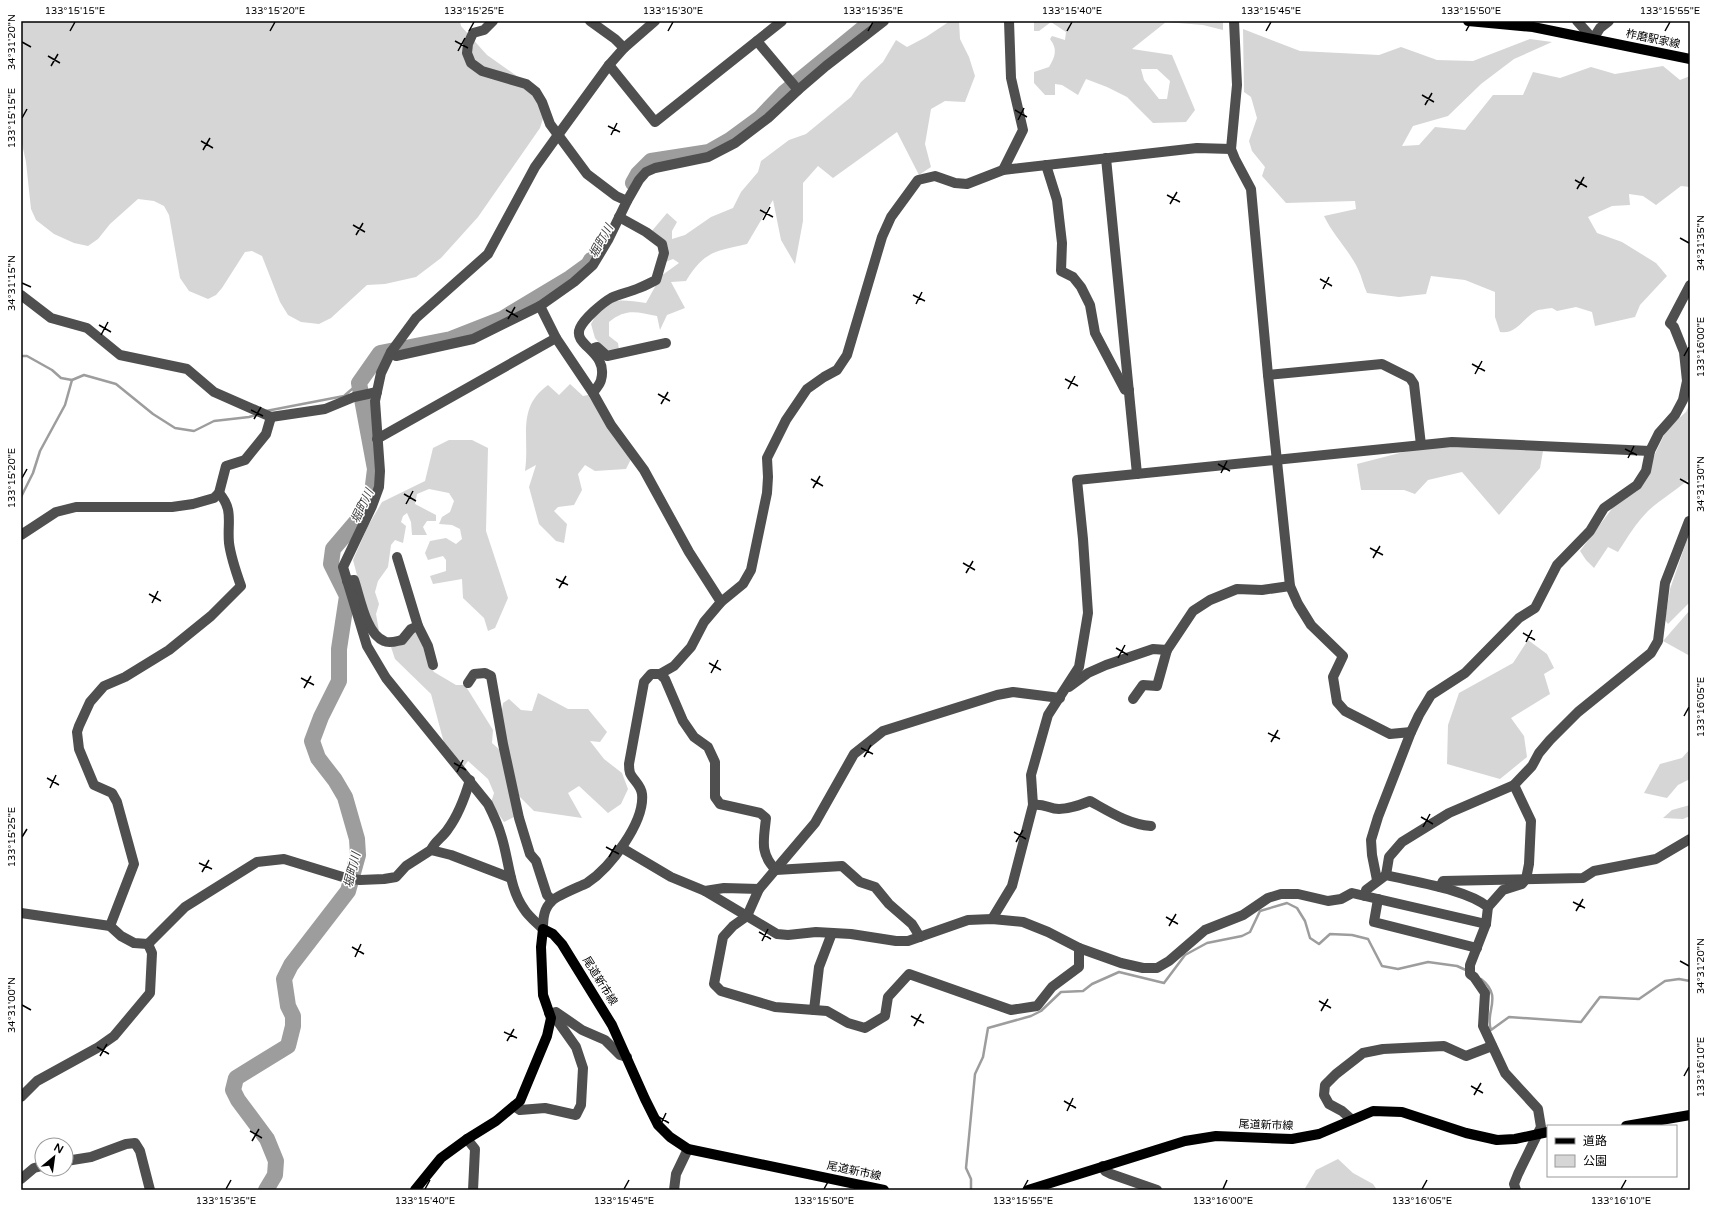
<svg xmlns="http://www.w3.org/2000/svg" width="1711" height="1211" viewBox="0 0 1711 1211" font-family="'Varela Round','Noto Sans JP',sans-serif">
<rect width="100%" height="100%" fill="#fff"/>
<g fill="#d6d6d6" fill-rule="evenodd">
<path d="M21 21H460L461 26 487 55 538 91 547 106 540 128 478 217 441 258 416 277 385 284 367 285 331 318 319 324 301 322 288 315 280 302 262 256 252 251 245 252 222 288 216 295 208 299 189 291 180 278 169 215 164 206 154 201 138 199 110 224 98 239 88 246 74 243 54 234 36 220 31 209 26 162 21 139Z"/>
<path d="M950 21H959L960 39 969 57 975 76 965 102 945 101 931 109 925 144 931 167 919 175 897 132 833 178 818 166 803 183V221L795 264 781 240 773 200 747 244C716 251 704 251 686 281L671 282 685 308 667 315 660 330 657 316C637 312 626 308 609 322V336L618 343 619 350 606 351 595 338 591 324C606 296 618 299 646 303L661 276 679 263 673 259 663 263 667 252 651 232 667 213 677 222 672 231V239L685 235 711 217 733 208 741 192 758 172 761 161 789 140 806 134 851 97 861 82 883 62 896 40 907 47 926 37Z"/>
<path d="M1034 21H1223V30L1203 25 1166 22 1132 49 1172 55 1195 110 1186 122 1153 123 1127 97 1107 87 1086 79 1078 95 1062 85 1055 84V95H1045L1034 83V72L1049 67C1055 57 1058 49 1050 39L1052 36 1065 40 1066 32 1051 22 1039 31H1034ZM1141 69H1157L1170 81 1167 99H1159L1144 80Z"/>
<path d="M1243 29 1300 51 1379 55 1401 47 1437 60 1473 61 1530 39 1552 42 1514 59 1481 84 1448 116 1413 126 1402 146 1419 145 1435 127 1465 130 1493 95H1523L1533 72 1560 78 1591 67 1615 74 1663 66 1680 80 1690 76V187L1681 186 1656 205 1643 196 1629 194 1630 205 1612 206 1588 217 1597 233 1622 242 1656 263 1667 276 1640 305 1635 317 1595 326 1592 312 1576 307 1557 311 1552 308C1547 309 1540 309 1536 311 1523 318 1516 335 1500 332L1495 317V292L1465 280 1431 276 1426 294 1399 297 1367 293C1363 285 1362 277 1358 269 1349 250 1333 235 1324 216L1356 209 1355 201 1286 203 1262 176 1265 167 1252 151 1249 141 1257 118 1251 97 1244 92Z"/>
<path d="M570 384 583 396 588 395 605 421 632 457 626 469 595 471 585 465 578 474 582 490 574 505 558 507 554 511 567 524 564 543 556 541 539 524 529 487 536 465 525 471C530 437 516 408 548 385L559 395Z"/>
<path d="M1690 403V478C1677 490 1661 499 1648 511 1636 523 1627 538 1618 552L1608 547 1594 568 1586 560 1580 551 1614 506 1637 491 1667 429 1686 412Z"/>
<path d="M449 440H472L488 448 486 531 508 598 495 628 488 631 484 618 463 598 462 579 433 584 430 576 446 571V560L443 556 428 560 425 553 430 541 446 538 456 544 462 539 460 529 452 525 439 524 442 517 450 512 454 501 449 493 429 489 417 494 415 504 436 515V521H427L423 527 427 535H412L411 522 407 513 403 516 401 522 406 526 403 543 395 540 391 545 388 567 378 581 375 592 379 604 376 614 379 631 375 628 367 613 353 560 368 526 382 502 425 481 433 448Z"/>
<path d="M1471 447 1543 451 1540 468 1499 515 1462 472 1428 480 1415 494 1404 490H1361L1357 464 1419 448Z"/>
<path d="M1690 531V602L1668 624 1665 620 1670 589Z"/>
<path d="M1690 610V656L1663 641Z"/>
<path d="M414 631 423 641 428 662 434 672 456 685H465L493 730 492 743 501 751 516 816 504 822 491 803 494 793 488 779 468 761 463 768 444 743 431 694 395 659 391 647 405 643Z"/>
<path d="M1528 640 1547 654 1554 668 1544 674 1550 694 1511 718 1524 736 1527 757 1500 779 1447 764 1448 725 1459 693 1513 663Z"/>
<path d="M538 693 568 709H588L607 732 600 742 590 741 604 759 622 773 628 789 621 804 608 813 579 786 568 793 582 818 534 811 519 796 501 717 503 703 509 699 521 710 532 711Z"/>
<path d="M1690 749V779L1678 785 1667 798 1644 793 1660 764 1682 758Z"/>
<path d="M1690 805V816L1683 819 1663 818 1672 810Z"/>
<path d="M1338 1159 1353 1173 1373 1184 1377 1190H1304L1316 1170Z"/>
</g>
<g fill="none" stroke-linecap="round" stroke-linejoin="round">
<g stroke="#9d9d9d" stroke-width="2.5">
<path d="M21 356H27L52 370 61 378 72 380 84 375 116 384 153 414 175 428 194 431 214 421 249 417 256 415"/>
<path d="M266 411 344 396 359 383"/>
<path d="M21 497 33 473 40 451 65 405 72 380"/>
<path d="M1481 979C1504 997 1484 1012 1491 1030L1509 1017 1581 1022 1600 997 1639 999 1665 981 1679 979 1690 981"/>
<path d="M971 1190V1179L966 1168 975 1074 983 1057 988 1028 1031 1016 1041 1011 1061 992 1083 991 1092 984 1119 972 1164 983 1185 955 1207 943 1242 936 1250 932 1260 911 1287 903 1297 908 1305 921 1310 938 1319 944 1330 934 1352 935 1368 939 1382 966 1398 969 1428 962 1457 966 1468 971"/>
</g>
<g stroke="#9d9d9d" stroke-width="16">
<path d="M633 183 638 174 651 161 709 152 730 140 760 118 784 93 872 21"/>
<path d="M266 1190 275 1175 276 1161 267 1139 238 1100 233 1090 236 1078 288 1046 293 1026V1016L288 1006 284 979 291 965 348 891 358 855 357 839 345 797 335 780 318 758 312 741 321 717 339 681V649L347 596 331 564 333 549 356 522 372 493 375 469 359 383 380 353 451 339 502 319 570 278 588 265 591 260"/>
</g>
<g stroke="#4f4f4f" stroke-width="10">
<path d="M493 21 484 30 473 33 468 44 467 53 471 63 482 71 526 84 536 92 542 102 550 124 587 174 616 196 627 201"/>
<path d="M590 21 615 39 624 48"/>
<path d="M1234 21 1237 85 1231 149 1235 159 1251 189 1268 375 1290 586 1298 604 1311 625 1343 656 1333 677 1337 702 1345 711 1390 734 1411 732"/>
<path d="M1577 21 1593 39 1600 28 1609 21"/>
<path d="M757 41 798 90"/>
<path d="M609 65 655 122 782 21"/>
<path d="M1106 158 1137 474"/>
<path d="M1046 165 1057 200 1062 243 1061 271 1073 277 1081 287 1090 305 1095 333 1125 390H1129"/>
<path d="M1003 170 1023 130 1011 78 1009 21"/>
<path d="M21 295 51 318 87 328 120 355 187 369 214 392 271 417 325 409 354 397 377 392"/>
<path d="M540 306 556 338 593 393 611 425 644 470 689 552 721 602"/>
<path d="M594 348 597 347 607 356 666 343"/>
<path d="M391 352 396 356 473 339 540 306 574 282 593 265 608 240 627 201 639 180 646 172 655 168 708 157 735 143 768 118 798 90 826 66 884 21"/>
<path d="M1268 375 1382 364 1410 378 1414 384 1421 445"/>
<path d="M593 393C595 389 600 385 601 380 609 351 572 346 580 328 584 319 602 303 611 298 619 294 630 292 639 288 645 286 650 283 656 280L664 253 662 244 646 232 619 217"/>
<path d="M377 439 556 338"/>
<path d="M21 535 56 512 76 507H172L193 504 214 498 219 493 226 466 245 460 266 434 271 417"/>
<path d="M397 557 418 626 428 646 433 665"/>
<path d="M347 581 354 580C360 597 366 634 384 641 389 644 397 641 402 640L411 629 418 626"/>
<path d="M660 674 674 666 691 647 704 622 721 602 743 584 751 570 767 493 768 477 767 458 786 420 807 389 824 377 837 370 847 355 882 237 891 217 918 180 935 176 955 183 967 184 1003 170 1197 148 1231 149"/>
<path d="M468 683 474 674 485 673 491 676 503 744 519 818 530 854 536 861 547 895 552 900"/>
<path d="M1069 687 1088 673 1106 665 1153 649 1167 650 1193 611 1210 600 1237 589 1262 590 1290 586"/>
<path d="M1133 699 1143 685 1157 686 1167 650"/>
<path d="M1033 805C1044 803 1049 809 1059 809 1070 809 1080 805 1090 801 1110 812 1128 824 1151 826"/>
<path d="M622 848 671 877 705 891 777 934 788 935 816 932 851 934 896 941H908L968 920 992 919 1023 922 1048 932 1079 948 1121 963 1143 968H1157L1169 961 1205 930 1243 915 1268 898 1281 894H1298L1328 901 1341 899 1352 893 1486 924"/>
<path d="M431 850C434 842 443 837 448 829 459 814 465 797 470 780"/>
<path d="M1386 875 1389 857 1402 842 1449 813 1514 785 1532 766 1539 753 1550 740 1578 712 1651 653 1658 641 1665 583 1689 521"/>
<path d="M1377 880 1372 855 1371 840 1378 817 1411 732 1419 715 1431 695 1465 673 1519 618 1535 608 1557 565 1590 531 1604 508 1637 485 1646 471 1650 451 1659 433 1675 415 1683 400 1687 381 1684 352 1674 327 1670 323 1690 285"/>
<path d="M1440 887 1443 881 1583 878 1594 871 1656 859 1690 839"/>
<path d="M759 889 747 916 733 926 723 937 714 984 721 991 775 1007 814 1010 819 967 832 933"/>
<path d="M705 891 724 888 759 889 815 823 854 754 883 731 997 695 1013 692 1060 698"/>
<path d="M1365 896 1366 890 1386 875C1414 882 1466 889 1488 907L1486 924 1470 965V974L1474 977 1485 993 1483 1026 1505 1073 1538 1109 1541 1127 1518 1174 1514 1184 1516 1190"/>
<path d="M1378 899 1374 922 1477 948"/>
<path d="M1488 907 1503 890 1522 884 1526 879 1529 864 1531 821 1514 785"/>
<path d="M21 913 110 926 121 936 134 943 148 944 185 907 257 862 284 859 346 878 360 880 384 879 396 877 406 866 431 850 451 855 511 878"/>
<path d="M992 919 1012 886 1033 805 1031 775 1048 715 1079 667 1088 613 1083 539 1077 480 1452 442 1650 451"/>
<path d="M110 926 134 864 117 802 112 793 94 785 79 749 77 732 79 726 90 702 104 686 125 677 169 650 211 616 241 586C236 572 231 558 229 543 227 522 234 510 219 493"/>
<path d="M543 929C537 923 528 916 524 909 509 888 509 859 501 835 498 824 493 814 488 804L386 678 367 646 343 567 372 506 379 487 380 471 375 401 381 373 391 352 416 318 488 254 535 167 558 135 609 65 624 48 655 21"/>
<path d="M543 929C543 918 544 908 552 901 556 896 579 887 587 883 610 868 645 822 642 794 641 785 633 780 630 773 629 770 629 766 629 764L644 682 651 674H660L665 679 683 721 694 737 708 747 715 762V797L720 804 760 813 766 818C764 839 759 853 776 870L842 866 860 882 875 887 889 904 912 924 920 937"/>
<path d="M814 1010 827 1011 848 1023 865 1028 885 1016 888 997 909 974 1011 1010 1037 1006 1052 987 1079 967V948"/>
<path d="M553 1013 556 1012 582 1030 605 1040 620 1055 627 1057"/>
<path d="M21 1097 37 1081 97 1048 114 1036 150 993 152 953 148 944"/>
<path d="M514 1106 520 1110 545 1108 576 1115 581 1105 583 1068 576 1047 559 1023 549 1013"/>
<path d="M1351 1119 1342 1111 1329 1104 1324 1095 1325 1085 1336 1074 1363 1053 1383 1049 1444 1046 1466 1056 1492 1046"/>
<path d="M467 1139 475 1149 473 1190"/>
<path d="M66 1161 91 1157 126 1144 135 1143 140 1151 150 1190"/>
<path d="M1103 1166 1105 1171 1111 1174 1157 1190"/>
<path d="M21 1179 34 1168 42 1166"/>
<path d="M674 1190 676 1174 688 1149"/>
</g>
<g stroke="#000" stroke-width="10">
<path d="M1468 21 1533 27 1690 59"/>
<path d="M1626 1126 1690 1115"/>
<path d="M415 1190 441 1158 467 1139 496 1121 520 1101 547 1036 551 1018 543 995 541 947 543 929 553 934 562 944 612 1025 645 1099 658 1125 670 1137 688 1149 884 1190"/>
<path d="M1028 1190 1185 1141 1216 1136 1292 1139 1319 1134 1373 1111 1402 1112 1466 1133 1497 1140 1515 1139 1548 1132"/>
</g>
</g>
<path fill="none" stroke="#000" stroke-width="1.5" d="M70 31 75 22M270 31 275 22M469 31 474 22M668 31 673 22M868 31 873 22M1067 31 1072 22M1266 31 1271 22M1466 31 1471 22M1665 31 1670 22M455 41 468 48M22 42 31 47M458 51 465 38M48 56 60 63M51 66 58 54M1422 95 1434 102M1425 105 1432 93M1015 110 1027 117M22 118 27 109M1018 120 1024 108M608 126 620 132M611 135 617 123M201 141 213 148M203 150 210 138M1575 180 1587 187M1577 189 1584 177M1167 195 1180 202M1170 204 1177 192M760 210 773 217M763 220 770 207M353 225 365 232M356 235 363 223M1680 238 1689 243M1320 279 1332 286M22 283 31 287M1323 289 1329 277M913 295 925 301M916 304 922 292M506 310 518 317M508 319 515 307M99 325 111 332M101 335 108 322M1684 356 1689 347M1472 364 1485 371M1475 374 1482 361M1065 379 1078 386M1068 389 1075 376M658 394 670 401M661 404 668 392M251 410 263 416M254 419 261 407M1625 449 1637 455M1628 458 1634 446M1218 464 1230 471M1221 473 1227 461M22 478 27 469M811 479 823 486M1680 479 1689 484M813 488 820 476M404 494 416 501M406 504 413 491M1370 548 1383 555M1373 558 1380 546M963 563 975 570M966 573 973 561M556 579 568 585M559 588 566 576M149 594 161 601M152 603 158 591M1523 633 1535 640M1526 642 1532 630M1116 648 1128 655M1118 658 1125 645M709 663 721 670M711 673 718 660M301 678 314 685M304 688 311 676M1684 716 1689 707M1268 733 1280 739M1271 742 1278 730M861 748 873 754M864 757 871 745M454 763 466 770M457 772 463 760M47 778 59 785M50 788 56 775M1421 817 1433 824M1423 827 1430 814M1014 832 1026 839M22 837 27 829M1016 842 1023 830M606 847 619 854M609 857 616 845M199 863 212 869M202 872 209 860M1573 902 1585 908M1576 911 1583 899M1166 917 1178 924M1169 926 1176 914M759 932 771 939M762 941 768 929M352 947 364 954M355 957 361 944M1680 961 1689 966M1319 1001 1331 1008M22 1005 31 1010M1321 1011 1328 999M911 1016 924 1023M914 1026 921 1014M504 1032 517 1038M507 1041 514 1029M97 1047 109 1054M100 1056 107 1044M1684 1076 1689 1067M1471 1086 1483 1093M1474 1095 1481 1083M1064 1101 1076 1108M1067 1111 1073 1098M657 1116 669 1123M660 1126 666 1113M250 1131 262 1138M252 1141 259 1129M226 1189 231 1180M425 1189 430 1180M624 1189 629 1180M824 1189 829 1180M1023 1189 1028 1180M1223 1189 1227 1180M1422 1189 1427 1180M1621 1189 1626 1180"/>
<g text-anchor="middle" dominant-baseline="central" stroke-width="3" stroke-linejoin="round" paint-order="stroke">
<g font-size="11" fill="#000" stroke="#fff">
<text transform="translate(1653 39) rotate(12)">柞磨駅家線</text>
<text transform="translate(600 981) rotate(58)">尾道新市線</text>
<text transform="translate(1266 1125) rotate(2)">尾道新市線</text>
<text transform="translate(854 1171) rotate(12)">尾道新市線</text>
</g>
<g font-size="12" font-style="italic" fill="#3e3e3e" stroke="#fff">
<text transform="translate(601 241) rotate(-61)">堀町川</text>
<text transform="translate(362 506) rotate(-64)">堀町川</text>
<text transform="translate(352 870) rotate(-76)">堀町川</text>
</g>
</g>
<rect width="1711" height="1211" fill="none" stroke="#ffffff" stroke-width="44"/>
<rect x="1547" y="1125" width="130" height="52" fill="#ffffff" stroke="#999999"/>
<rect x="1555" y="1138" width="20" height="6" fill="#000000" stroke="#999999"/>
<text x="1583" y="1145" font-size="12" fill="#000000">道路</text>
<rect x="1555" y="1155" width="20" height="12" fill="#d6d6d6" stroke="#999999"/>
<text x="1583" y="1165" font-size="12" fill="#000000">公園</text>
<g transform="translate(54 1157) rotate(29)"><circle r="19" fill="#ffffff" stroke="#999999"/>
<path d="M0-3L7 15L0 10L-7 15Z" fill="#000000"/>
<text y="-6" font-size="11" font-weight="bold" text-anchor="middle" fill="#000000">N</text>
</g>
<rect x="22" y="22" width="1667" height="1167" fill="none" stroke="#000" stroke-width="1.5"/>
<g font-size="10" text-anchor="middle" fill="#000">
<text x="75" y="14">133°15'15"E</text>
<text x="275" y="14">133°15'20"E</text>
<text x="474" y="14">133°15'25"E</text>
<text x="673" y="14">133°15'30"E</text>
<text x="873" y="14">133°15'35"E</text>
<text x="1072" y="14">133°15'40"E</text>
<text x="1271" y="14">133°15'45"E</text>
<text x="1471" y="14">133°15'50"E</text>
<text x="1670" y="14">133°15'55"E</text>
<text transform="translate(11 42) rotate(-90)" y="4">34°31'20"N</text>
<text transform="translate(11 118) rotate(-90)" y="4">133°15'15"E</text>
<text transform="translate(1700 243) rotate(-90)" y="4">34°31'35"N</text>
<text transform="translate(11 283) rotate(-90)" y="4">34°31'15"N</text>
<text transform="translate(1700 347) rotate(-90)" y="4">133°16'00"E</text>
<text transform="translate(11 478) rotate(-90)" y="4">133°15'20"E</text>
<text transform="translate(1700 484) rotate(-90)" y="4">34°31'30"N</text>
<text transform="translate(1700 707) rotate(-90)" y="4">133°16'05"E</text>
<text transform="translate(11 837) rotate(-90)" y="4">133°15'25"E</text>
<text transform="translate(1700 966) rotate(-90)" y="4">34°31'20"N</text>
<text transform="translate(11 1005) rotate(-90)" y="4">34°31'00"N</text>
<text transform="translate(1700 1067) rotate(-90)" y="4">133°16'10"E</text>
<text x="226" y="1204">133°15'35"E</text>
<text x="425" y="1204">133°15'40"E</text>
<text x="624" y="1204">133°15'45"E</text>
<text x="824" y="1204">133°15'50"E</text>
<text x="1023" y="1204">133°15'55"E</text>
<text x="1223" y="1204">133°16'00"E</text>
<text x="1422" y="1204">133°16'05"E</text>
<text x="1621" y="1204">133°16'10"E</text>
</g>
</svg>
